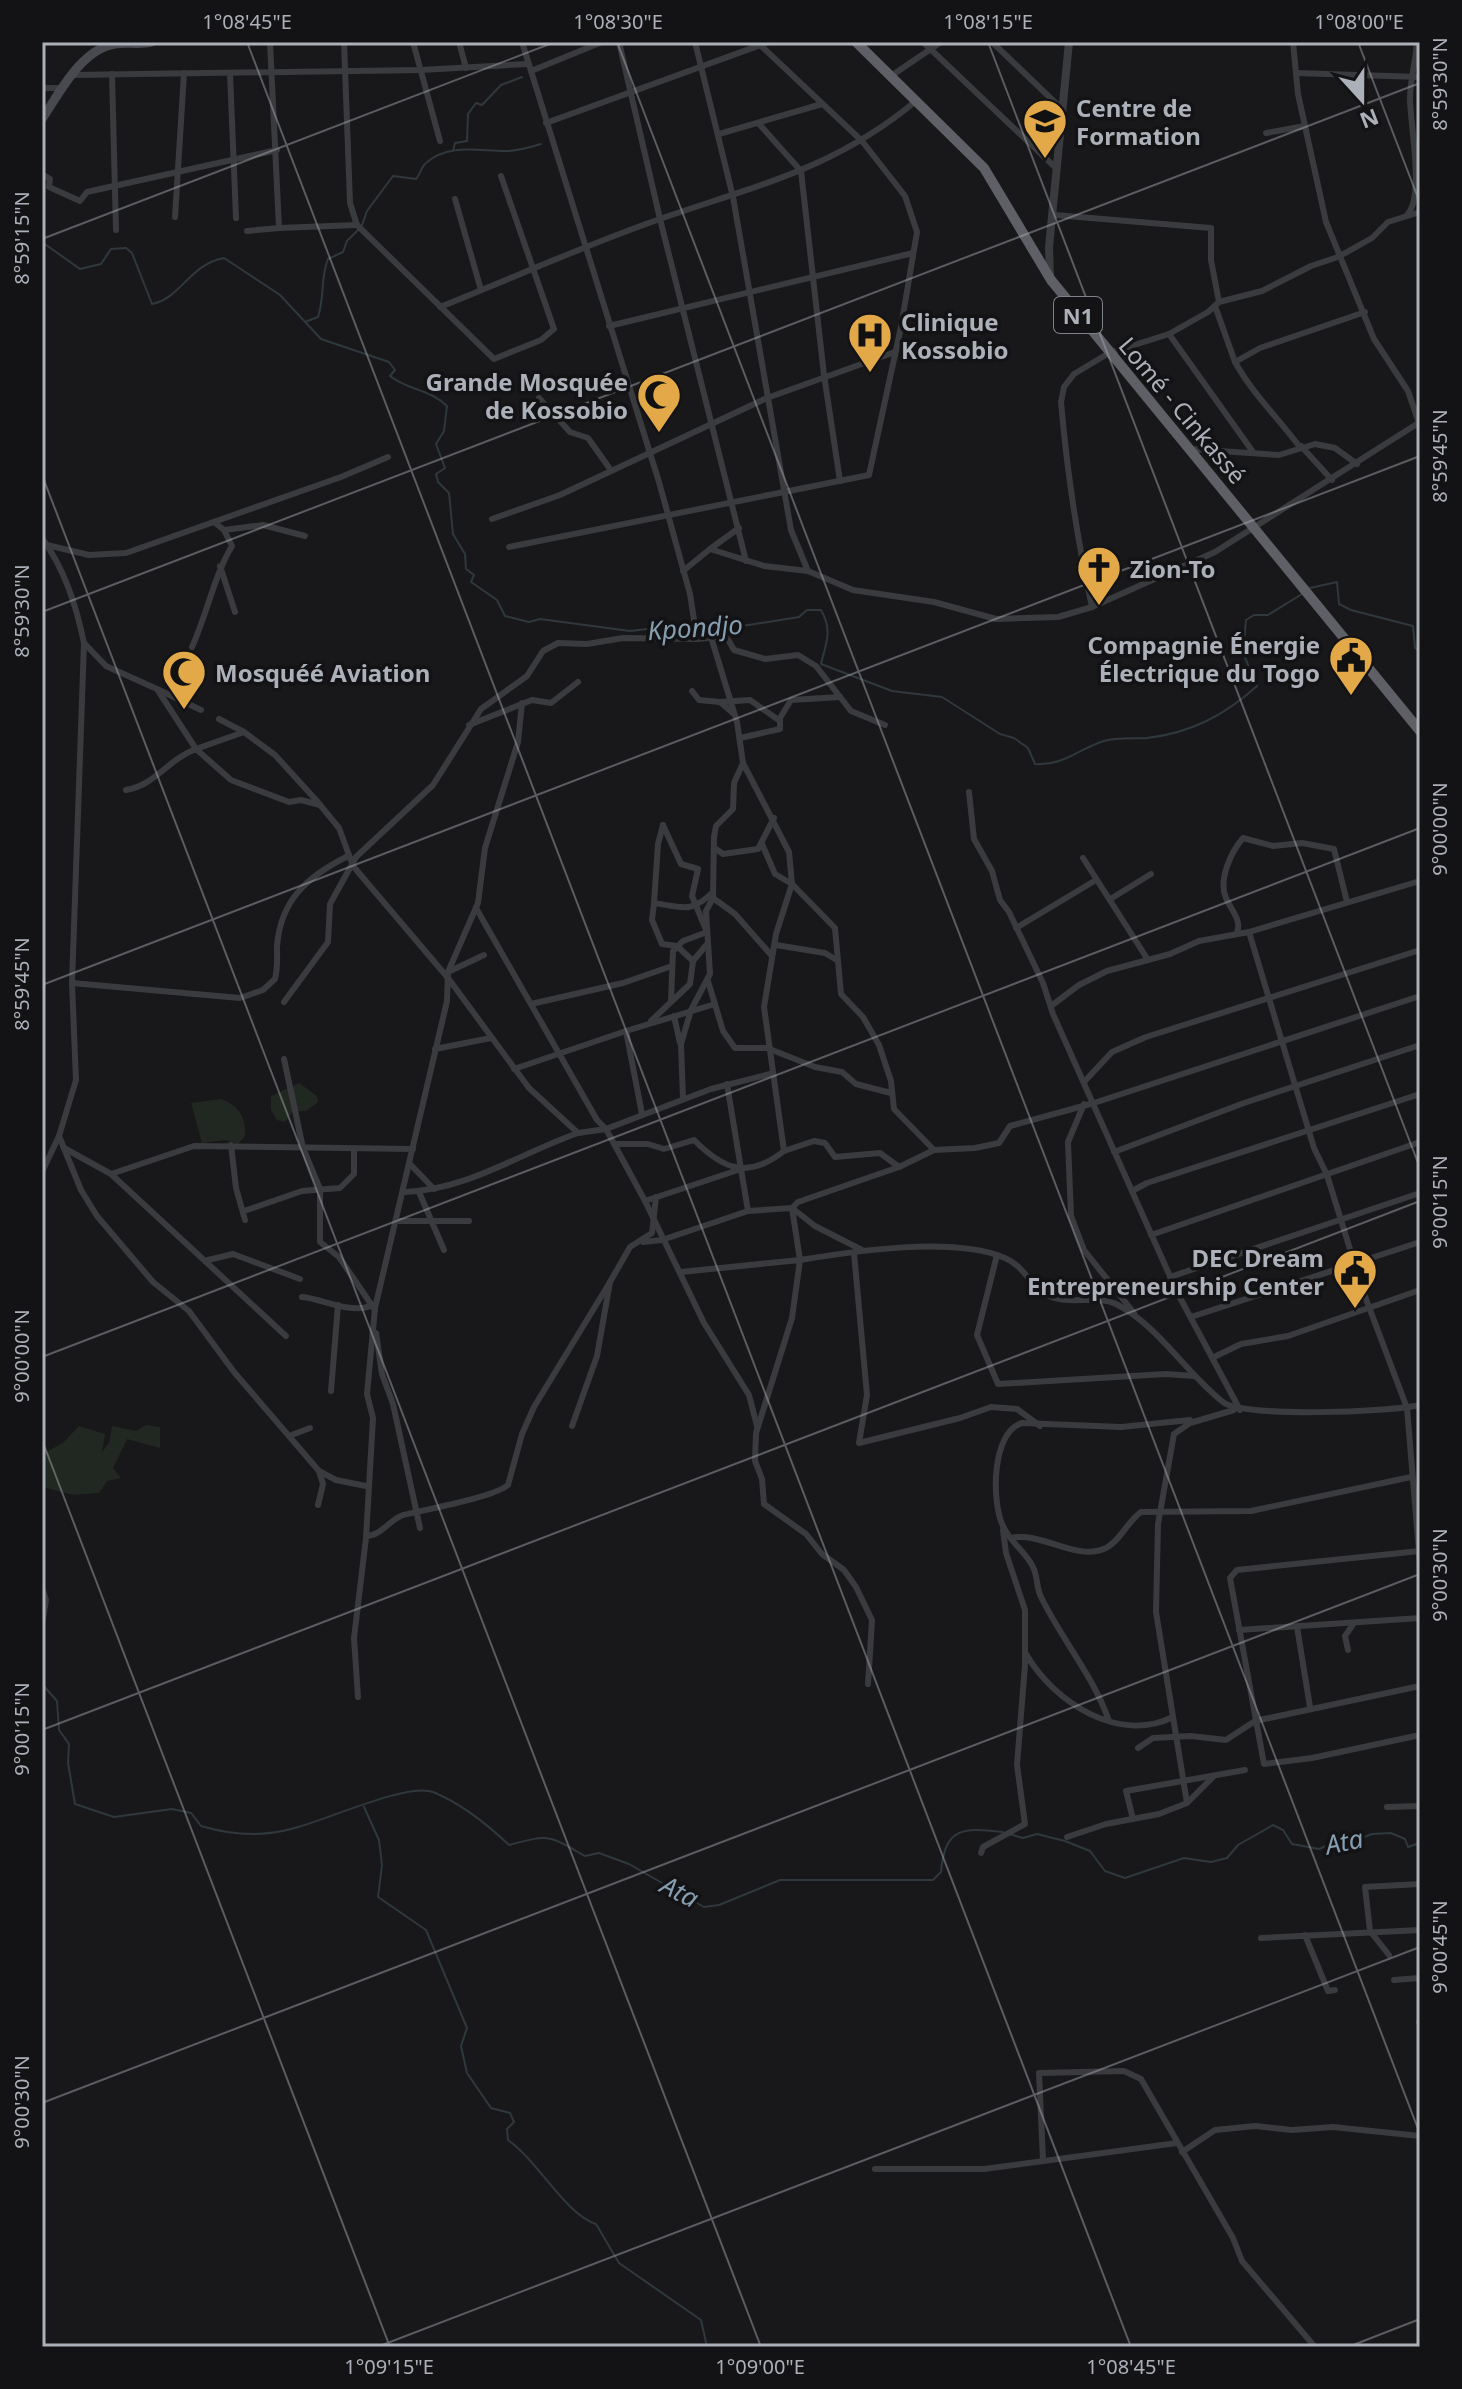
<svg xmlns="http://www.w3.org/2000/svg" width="1462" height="2389" viewBox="0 0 1462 2389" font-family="'Noto Sans',sans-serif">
<rect width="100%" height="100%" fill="#18181a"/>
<g fill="#212821">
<path d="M299 1083 317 1096 318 1102 306 1111 292 1112 285 1122 277 1120 271 1110V1096Z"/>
<path d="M221 1099C238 1105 247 1118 245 1136L238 1144 225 1140 202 1143 191 1103Z"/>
<path d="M146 1425 160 1427V1448L127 1439 113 1468 121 1478 107 1481 99 1493 73 1495 43 1487 45 1453 64 1442 79 1426 105 1434 102 1452 109 1443 112 1426 136 1431Z"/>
</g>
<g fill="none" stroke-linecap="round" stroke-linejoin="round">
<g stroke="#2f383d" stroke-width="2">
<path d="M453 151 455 143 467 141 468 114 476 103 482 105 501 85 522 77"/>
<path d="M362 225 367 211 393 176 416 179C420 175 421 167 426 163 450 142 481 152 509 151 520 150 531 147 541 144"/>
<path d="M42 242 80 269 101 264 111 249 126 248 132 253 152 304C180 299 190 264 224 258L280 295 321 339 389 362 395 370 390 376C407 390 430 389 447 406L444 431 436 444 445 468 436 474 438 482 449 493 453 534 465 554 466 569 474 575 471 582 497 600 505 616 529 622 540 619 630 631 665 627 730 628 799 617 807 610H821C833 631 826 643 821 664L892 691 942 697 1000 734 1014 738 1028 748 1035 764C1064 766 1078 749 1104 741 1117 737 1134 739 1147 738 1191 733 1225 715 1257 686L1243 653 1246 620 1254 615H1268L1302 594"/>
<path d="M305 322 318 317C325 296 320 279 328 259L343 252 347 241 358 230"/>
<path d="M1310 588 1337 582 1339 604 1351 610 1413 626 1415 648 1420 650"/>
<path d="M42 1684 57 1701 59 1730 69 1744 68 1763 75 1804 114 1817 172 1809 191 1813 201 1826C231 1835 261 1837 291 1829 322 1822 408 1782 433 1792 460 1803 488 1825 509 1845 551 1834 548 1835 585 1856L599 1853 629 1864 704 1907 719 1905 780 1880H933L941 1872C945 1828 961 1827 1003 1832"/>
<path d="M364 1807 379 1840 382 1865 378 1897 426 1930 467 2028 461 2046 467 2073 491 2108 510 2113 514 2122 507 2129 508 2140C538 2161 566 2215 596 2224L619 2263 701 2320 707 2347"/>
<path d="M1009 1834 1023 1838 1037 1834 1065 1841 1090 1851 1105 1871 1125 1878 1184 1858 1211 1862 1227 1858 1238 1845 1273 1825 1283 1830 1292 1844 1319 1849 1343 1839 1354 1841 1372 1834 1391 1833 1405 1839 1408 1847 1420 1843"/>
</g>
<g stroke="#3a3b3f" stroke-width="6">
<path d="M344 42 350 203 357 225 494 359 541 340 554 329 501 176"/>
<path d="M413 42 440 141"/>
<path d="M459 42 466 68"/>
<path d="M522 42 659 482 690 594 697 639 726 636 734 650 765 659 798 655 816 666 851 711 885 725"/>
<path d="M619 42 660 219 746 561"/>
<path d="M695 42 733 197 791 530 808 571"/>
<path d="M923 42 1057 169"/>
<path d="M992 42 1063 110"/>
<path d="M1293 42 1298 94 1326 222 1374 339 1408 391 1419 423"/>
<path d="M531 71 602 42"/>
<path d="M230 73 236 218"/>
<path d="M1296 73 1420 77"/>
<path d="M112 74 116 230"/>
<path d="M72 75 421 70 527 64"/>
<path d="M891 76 941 42"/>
<path d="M42 88H63"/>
<path d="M546 123 769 42"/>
<path d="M759 124 801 171 824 375 840 481"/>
<path d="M1266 133 1305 126"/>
<path d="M719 134 822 104"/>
<path d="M42 174 50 179 49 187 80 201 87 192 277 150"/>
<path d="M455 199 481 290"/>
<path d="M1055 215 1211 228V260L1219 302"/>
<path d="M1407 215C1425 197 1410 125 1410 98 1410 80 1416 60 1417 42"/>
<path d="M175 217 184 73"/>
<path d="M279 228 357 225"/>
<path d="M247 231 279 228 270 42"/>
<path d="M1215 306 1235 362 1260 348 1365 312"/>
<path d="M440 307C513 278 585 245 660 219 757 185 835 169 917 100"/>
<path d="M609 326 913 253"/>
<path d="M1169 334 1253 452"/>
<path d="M1235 362C1252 393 1278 418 1299 446"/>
<path d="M539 398 570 432 588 438 610 469"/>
<path d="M1301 446 1332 480"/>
<path d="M1190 449 1279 455 1315 444 1335 448 1357 464"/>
<path d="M492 519 560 495 767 398 895 352"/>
<path d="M214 522 224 530 263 525 305 536"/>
<path d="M42 538C65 570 76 605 84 643L72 983 76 1080 59 1136 42 1172"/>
<path d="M47 545 89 555 126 553 341 477 388 457"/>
<path d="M509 547 869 475 901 327 917 232 905 196 862 141 757 42"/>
<path d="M710 549 739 528"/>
<path d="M220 566 235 612"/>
<path d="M683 571 710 549 764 566 808 571 853 590 934 602 996 619 1058 617 1092 607 1215 552 1420 422"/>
<path d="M1092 607C1077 539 1067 471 1061 402L1064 387 1074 374 1109 353 1169 334 1208 312 1219 302 1262 291 1311 266 1338 257 1372 238 1388 222 1420 212"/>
<path d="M84 643 106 666 157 689 196 749 244 732 275 755 316 800 339 828 353 866 448 978 529 1088 578 1133 606 1129 645 1201 741 1169 748 1211 792 1208 800 1260C855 1251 953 1236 1005 1258 1024 1266 1029 1284 1045 1294 1067 1307 1094 1294 1116 1304 1158 1325 1186 1373 1223 1402 1242 1418 1391 1412 1420 1405"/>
<path d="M192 647C207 614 214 576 232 546L224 530"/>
<path d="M157 689 201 710"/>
<path d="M692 691 699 700 720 702 734 714"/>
<path d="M720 702 750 700 780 721"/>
<path d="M219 719 244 732"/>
<path d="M469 725 532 700 551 703 578 682"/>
<path d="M740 738 780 729V718L791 700 840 697"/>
<path d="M126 790C156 785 168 759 196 749L231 780 289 802 301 800 320 805"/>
<path d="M969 792 974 839 992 871 1000 900 1009 912 1043 983 1053 1014 1177 1292 1240 1410"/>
<path d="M663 825 681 864 698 869 692 896 707 932 683 941 673 951 671 1001"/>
<path d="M663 825 658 844 654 903C682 907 691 914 713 892"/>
<path d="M762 844 775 874 792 884 835 928 841 994 863 1017 879 1045 891 1081 894 1109 934 1150 975 1148 999 1143 1010 1126 1094 1103 1420 996"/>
<path d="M716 849 723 854 758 849 774 818"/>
<path d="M1083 858 1148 960"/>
<path d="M713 898 735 914 772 956"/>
<path d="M1112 898 1151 874"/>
<path d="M654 903 652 920 662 944 677 946 693 961"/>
<path d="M476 908 597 1120 606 1129 711 1089 770 1074"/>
<path d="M1016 928 1096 880"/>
<path d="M1249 932 1314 1148 1327 1175 1363 1291 1407 1408 1420 1564"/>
<path d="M1237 933C1242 920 1231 910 1226 898 1218 880 1231 852 1243 838L1273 846 1302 843 1334 849 1347 902"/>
<path d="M776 945 825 953 835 959"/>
<path d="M448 972 484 955"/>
<path d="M708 981 723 1031 735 1048H767L815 1067 842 1072 856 1084 891 1093"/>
<path d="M72 983 240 998 263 990 275 979C278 968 277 959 277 947 280 900 308 876 348 856"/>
<path d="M284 1002 328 942 330 904 356 857 433 785 481 709 527 676 543 651 558 643 587 644 623 638 697 639"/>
<path d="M531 1004 623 983 672 966"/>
<path d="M1051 1006 1079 985 1107 971 1170 954 1199 941 1249 932 1420 881"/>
<path d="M674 1016 680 1043"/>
<path d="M651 1021 690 984 693 961 708 943"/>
<path d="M435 1049 491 1038"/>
<path d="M284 1059 303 1148 320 1189V1242L339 1257 375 1310"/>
<path d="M514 1069 626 1031"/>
<path d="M1084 1082 1112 1052 1146 1037 1420 950"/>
<path d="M727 1084 741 1169"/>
<path d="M683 1099 681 1044 691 1010 710 974 706 911 713 898 714 837 716 826 733 809 734 783 743 763"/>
<path d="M1084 1104 1068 1142 1071 1216 1084 1250 1134 1313"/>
<path d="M642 1114 626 1031 715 1004"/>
<path d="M59 1136 81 1190 97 1216 153 1282 189 1311 234 1372 319 1471 336 1480 366 1486"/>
<path d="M614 1144H648L664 1149 694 1140C723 1169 747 1180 784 1151L764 1007 776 934 792 884 789 852 743 763 737 722 711 637"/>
<path d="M231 1145 236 1188 245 1220"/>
<path d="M64 1148 111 1174 286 1336"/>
<path d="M784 1151 814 1141 825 1143 835 1157 880 1153 899 1167"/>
<path d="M1114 1152 1244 1103 1420 1045"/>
<path d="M410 1164 434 1189"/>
<path d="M111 1174 194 1146 413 1149"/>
<path d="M1132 1191 1147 1183 1420 1094"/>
<path d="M405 1192C470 1189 518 1154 578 1133"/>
<path d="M419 1192 444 1250"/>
<path d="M645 1201 704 1323 749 1395 757 1426"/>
<path d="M244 1211 302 1191 340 1188 354 1174V1149"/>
<path d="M396 1221H469"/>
<path d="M1151 1235 1420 1142"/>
<path d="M643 1242 662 1240 748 1211"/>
<path d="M862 1250 815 1226 792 1208 798 1202 899 1167 934 1150"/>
<path d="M854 1253 867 1395 859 1443 960 1418 991 1407 1017 1409 1040 1426"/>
<path d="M997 1255 977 1335 998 1384 1166 1374 1194 1376"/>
<path d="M208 1260 233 1254 300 1279"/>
<path d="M681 1272 800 1260 792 1318 756 1433 755 1461 762 1479 764 1504 806 1534 822 1554 844 1570 856 1587 872 1620 868 1684"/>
<path d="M1170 1277 1420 1193"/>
<path d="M302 1297C324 1299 351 1315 373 1305"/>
<path d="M1191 1317 1420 1242"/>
<path d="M376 1333 382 1374 393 1404 420 1528"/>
<path d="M1214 1357 1241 1344 1288 1336 1420 1290"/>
<path d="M331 1391 338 1305"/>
<path d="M572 1426 597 1356 610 1282 630 1247 652 1233 656 1197"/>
<path d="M289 1436 310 1428"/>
<path d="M318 1505 323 1484 319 1471"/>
<path d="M366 1536C381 1536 389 1520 403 1515 427 1509 492 1498 508 1485L522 1434 534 1407 610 1282"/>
<path d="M1011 1538C1042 1531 1076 1562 1106 1548 1120 1541 1128 1521 1141 1512L1251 1511 1411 1477"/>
<path d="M1420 1551 1237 1570 1230 1578 1264 1764 1312 1758 1420 1735"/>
<path d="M42 1588 46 1600 42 1624"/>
<path d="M1297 1627 1310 1707"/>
<path d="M1239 1630 1420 1618"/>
<path d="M1348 1650 1345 1636 1354 1623"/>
<path d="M1026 1654C1054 1702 1118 1744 1173 1717"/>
<path d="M358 1697 354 1638 366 1538 373 1418 367 1394 375 1308 447 1001 448 972 478 903 485 848 518 742 522 703"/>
<path d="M1109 1721C1093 1675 1062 1640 1041 1597 1036 1587 1038 1577 1033 1567 1026 1552 1011 1543 1004 1528 991 1505 991 1432 1022 1423L1121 1427 1190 1420"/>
<path d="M1138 1748 1153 1738 1191 1736 1226 1740 1255 1721 1420 1686"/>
<path d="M1187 1803 1213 1777"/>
<path d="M1387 1807 1420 1806"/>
<path d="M1133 1819 1126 1791 1245 1770"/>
<path d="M1067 1837 1106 1824 1159 1814 1187 1803 1156 1612 1158 1524 1174 1434 1190 1423 1234 1410"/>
<path d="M981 1853 983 1847 1025 1824 1017 1765 1025 1665V1610L1006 1553 1003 1530"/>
<path d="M1305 1935 1328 1991 1335 1990"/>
<path d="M1261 1938 1420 1930"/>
<path d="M1389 1955 1370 1931 1365 1887 1420 1884"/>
<path d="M1394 1980 1420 1978"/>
<path d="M1419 2022H1420"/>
<path d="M1182 2152 1215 2130 1255 2126 1292 2130 1333 2127 1420 2136"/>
<path d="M1043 2160 1039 2073 1124 2071 1141 2079 1233 2238 1242 2261 1315 2347"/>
<path d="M875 2169H984L1177 2143"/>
</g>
<path stroke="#3a3b3f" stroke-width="8" d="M1050 276 1049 247 1069 42"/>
<path stroke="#484a4f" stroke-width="9" d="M42 119C59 94 81 49 115 44 127 42 140 45 152 42"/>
<path stroke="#5e6066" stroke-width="10" d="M856 42 984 168 1051 280 1420 731"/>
</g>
<path fill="none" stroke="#acb0b9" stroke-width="2" stroke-opacity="0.45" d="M247 42 1131 2347M617 42 1420 2134M988 42 1420 1168M1358 42 1420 203M42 239 555 42M42 475 761 2347M42 612 1420 83M42 985 1420 456M42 1357 1420 828M42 1440 390 2347M42 1730 1420 1201M42 2103 1420 1574M377 2347 1420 1947M1348 2347 1420 2319"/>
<defs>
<g id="university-pin" transform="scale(2.3)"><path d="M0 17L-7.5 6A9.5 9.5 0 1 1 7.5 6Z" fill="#e3a948" stroke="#131315"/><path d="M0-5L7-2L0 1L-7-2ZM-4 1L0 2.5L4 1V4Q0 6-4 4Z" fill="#111"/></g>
<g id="hospital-pin" transform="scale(2.3)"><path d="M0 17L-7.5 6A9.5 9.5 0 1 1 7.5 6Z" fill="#e3a948" stroke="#131315"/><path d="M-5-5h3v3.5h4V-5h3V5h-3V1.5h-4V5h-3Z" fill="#111"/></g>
<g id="mosque-pin" transform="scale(2.3)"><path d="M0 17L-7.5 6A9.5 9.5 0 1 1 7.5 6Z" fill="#e3a948" stroke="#131315"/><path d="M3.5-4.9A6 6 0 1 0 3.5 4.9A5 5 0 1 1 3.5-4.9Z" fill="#111"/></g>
<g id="church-pin" transform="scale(2.3)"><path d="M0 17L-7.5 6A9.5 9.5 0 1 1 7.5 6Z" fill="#e3a948" stroke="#131315"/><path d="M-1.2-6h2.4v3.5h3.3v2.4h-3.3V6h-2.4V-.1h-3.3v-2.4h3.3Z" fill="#111"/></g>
<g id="civic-pin" transform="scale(2.3)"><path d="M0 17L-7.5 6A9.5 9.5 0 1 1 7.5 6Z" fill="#e3a948" stroke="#131315"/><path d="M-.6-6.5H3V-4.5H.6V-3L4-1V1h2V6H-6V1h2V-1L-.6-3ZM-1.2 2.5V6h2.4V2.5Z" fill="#111"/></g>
</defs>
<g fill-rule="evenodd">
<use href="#university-pin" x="1045" y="121"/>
<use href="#hospital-pin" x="870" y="335"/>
<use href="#mosque-pin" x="659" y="395"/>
<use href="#church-pin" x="1099" y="568"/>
<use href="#civic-pin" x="1351" y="658"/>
<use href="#mosque-pin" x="184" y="672"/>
<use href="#civic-pin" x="1355" y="1271"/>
</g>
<g text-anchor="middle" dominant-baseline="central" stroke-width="7" stroke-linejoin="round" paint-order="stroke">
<rect fill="#131315" stroke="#7e8188" stroke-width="2" x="1054" y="297" width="48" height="36" rx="6"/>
<g font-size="22" font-weight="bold" fill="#acb0b9">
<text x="1078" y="315">N1</text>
</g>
<g font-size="24" font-weight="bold" fill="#acb0b9" stroke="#131315" text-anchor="start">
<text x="1076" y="107">Centre de<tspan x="1076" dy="28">Formation</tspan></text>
<text x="901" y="321">Clinique<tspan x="901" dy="28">Kossobio</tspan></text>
<text x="628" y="381" text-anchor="end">Grande Mosquée<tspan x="628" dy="28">de Kossobio</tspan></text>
<text x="1130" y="568">Zion-To</text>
<text x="1320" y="644" text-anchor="end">Compagnie Énergie<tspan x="1320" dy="28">Électrique du Togo</tspan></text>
<text x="215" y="672">Mosquéé Aviation</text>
<text x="1324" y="1257" text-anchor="end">DEC Dream<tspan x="1324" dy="28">Entrepreneurship Center</tspan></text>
</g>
<g font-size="24" fill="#acb0b9" stroke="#131315">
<text transform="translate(1183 410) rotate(50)">Lomé - Cinkassé</text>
</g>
<g font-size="26" font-style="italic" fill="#869eb0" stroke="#131315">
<text transform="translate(695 627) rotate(-4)">Kpondjo</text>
<text transform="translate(1344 1841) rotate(-12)">Ata</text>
<text transform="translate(680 1891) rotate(27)">Ata</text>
</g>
</g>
<rect width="1462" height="2389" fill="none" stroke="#131315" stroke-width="88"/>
<g transform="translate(1362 100) rotate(159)" stroke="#131315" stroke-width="6" paint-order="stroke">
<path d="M0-6L14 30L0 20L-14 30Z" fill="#acb0b9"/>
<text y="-12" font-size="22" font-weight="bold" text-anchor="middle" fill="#acb0b9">N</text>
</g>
<rect x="44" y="44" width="1374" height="2301" fill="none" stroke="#acb0b9" stroke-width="3"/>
<g font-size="20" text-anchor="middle" fill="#acb0b9">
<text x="247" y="29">1°08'45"E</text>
<text x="618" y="29">1°08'30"E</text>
<text x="988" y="29">1°08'15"E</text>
<text x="1359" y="29">1°08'00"E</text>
<text transform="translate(1440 84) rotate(-90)" y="7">8°59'30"N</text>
<text transform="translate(22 238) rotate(-90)" y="7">8°59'15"N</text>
<text transform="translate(1440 456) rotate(-90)" y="7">8°59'45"N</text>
<text transform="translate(22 611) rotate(-90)" y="7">8°59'30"N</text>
<text transform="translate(1440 829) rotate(-90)" y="7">9°00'00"N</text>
<text transform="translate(22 984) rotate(-90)" y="7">8°59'45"N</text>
<text transform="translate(1440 1202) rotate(-90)" y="7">9°00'15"N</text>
<text transform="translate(22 1356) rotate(-90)" y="7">9°00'00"N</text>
<text transform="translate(1440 1575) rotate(-90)" y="7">9°00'30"N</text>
<text transform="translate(22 1729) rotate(-90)" y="7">9°00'15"N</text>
<text transform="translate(1440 1947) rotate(-90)" y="7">9°00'45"N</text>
<text transform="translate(22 2102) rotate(-90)" y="7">9°00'30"N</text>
<text x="389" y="2374">1°09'15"E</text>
<text x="760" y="2374">1°09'00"E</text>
<text x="1131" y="2374">1°08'45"E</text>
</g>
</svg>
